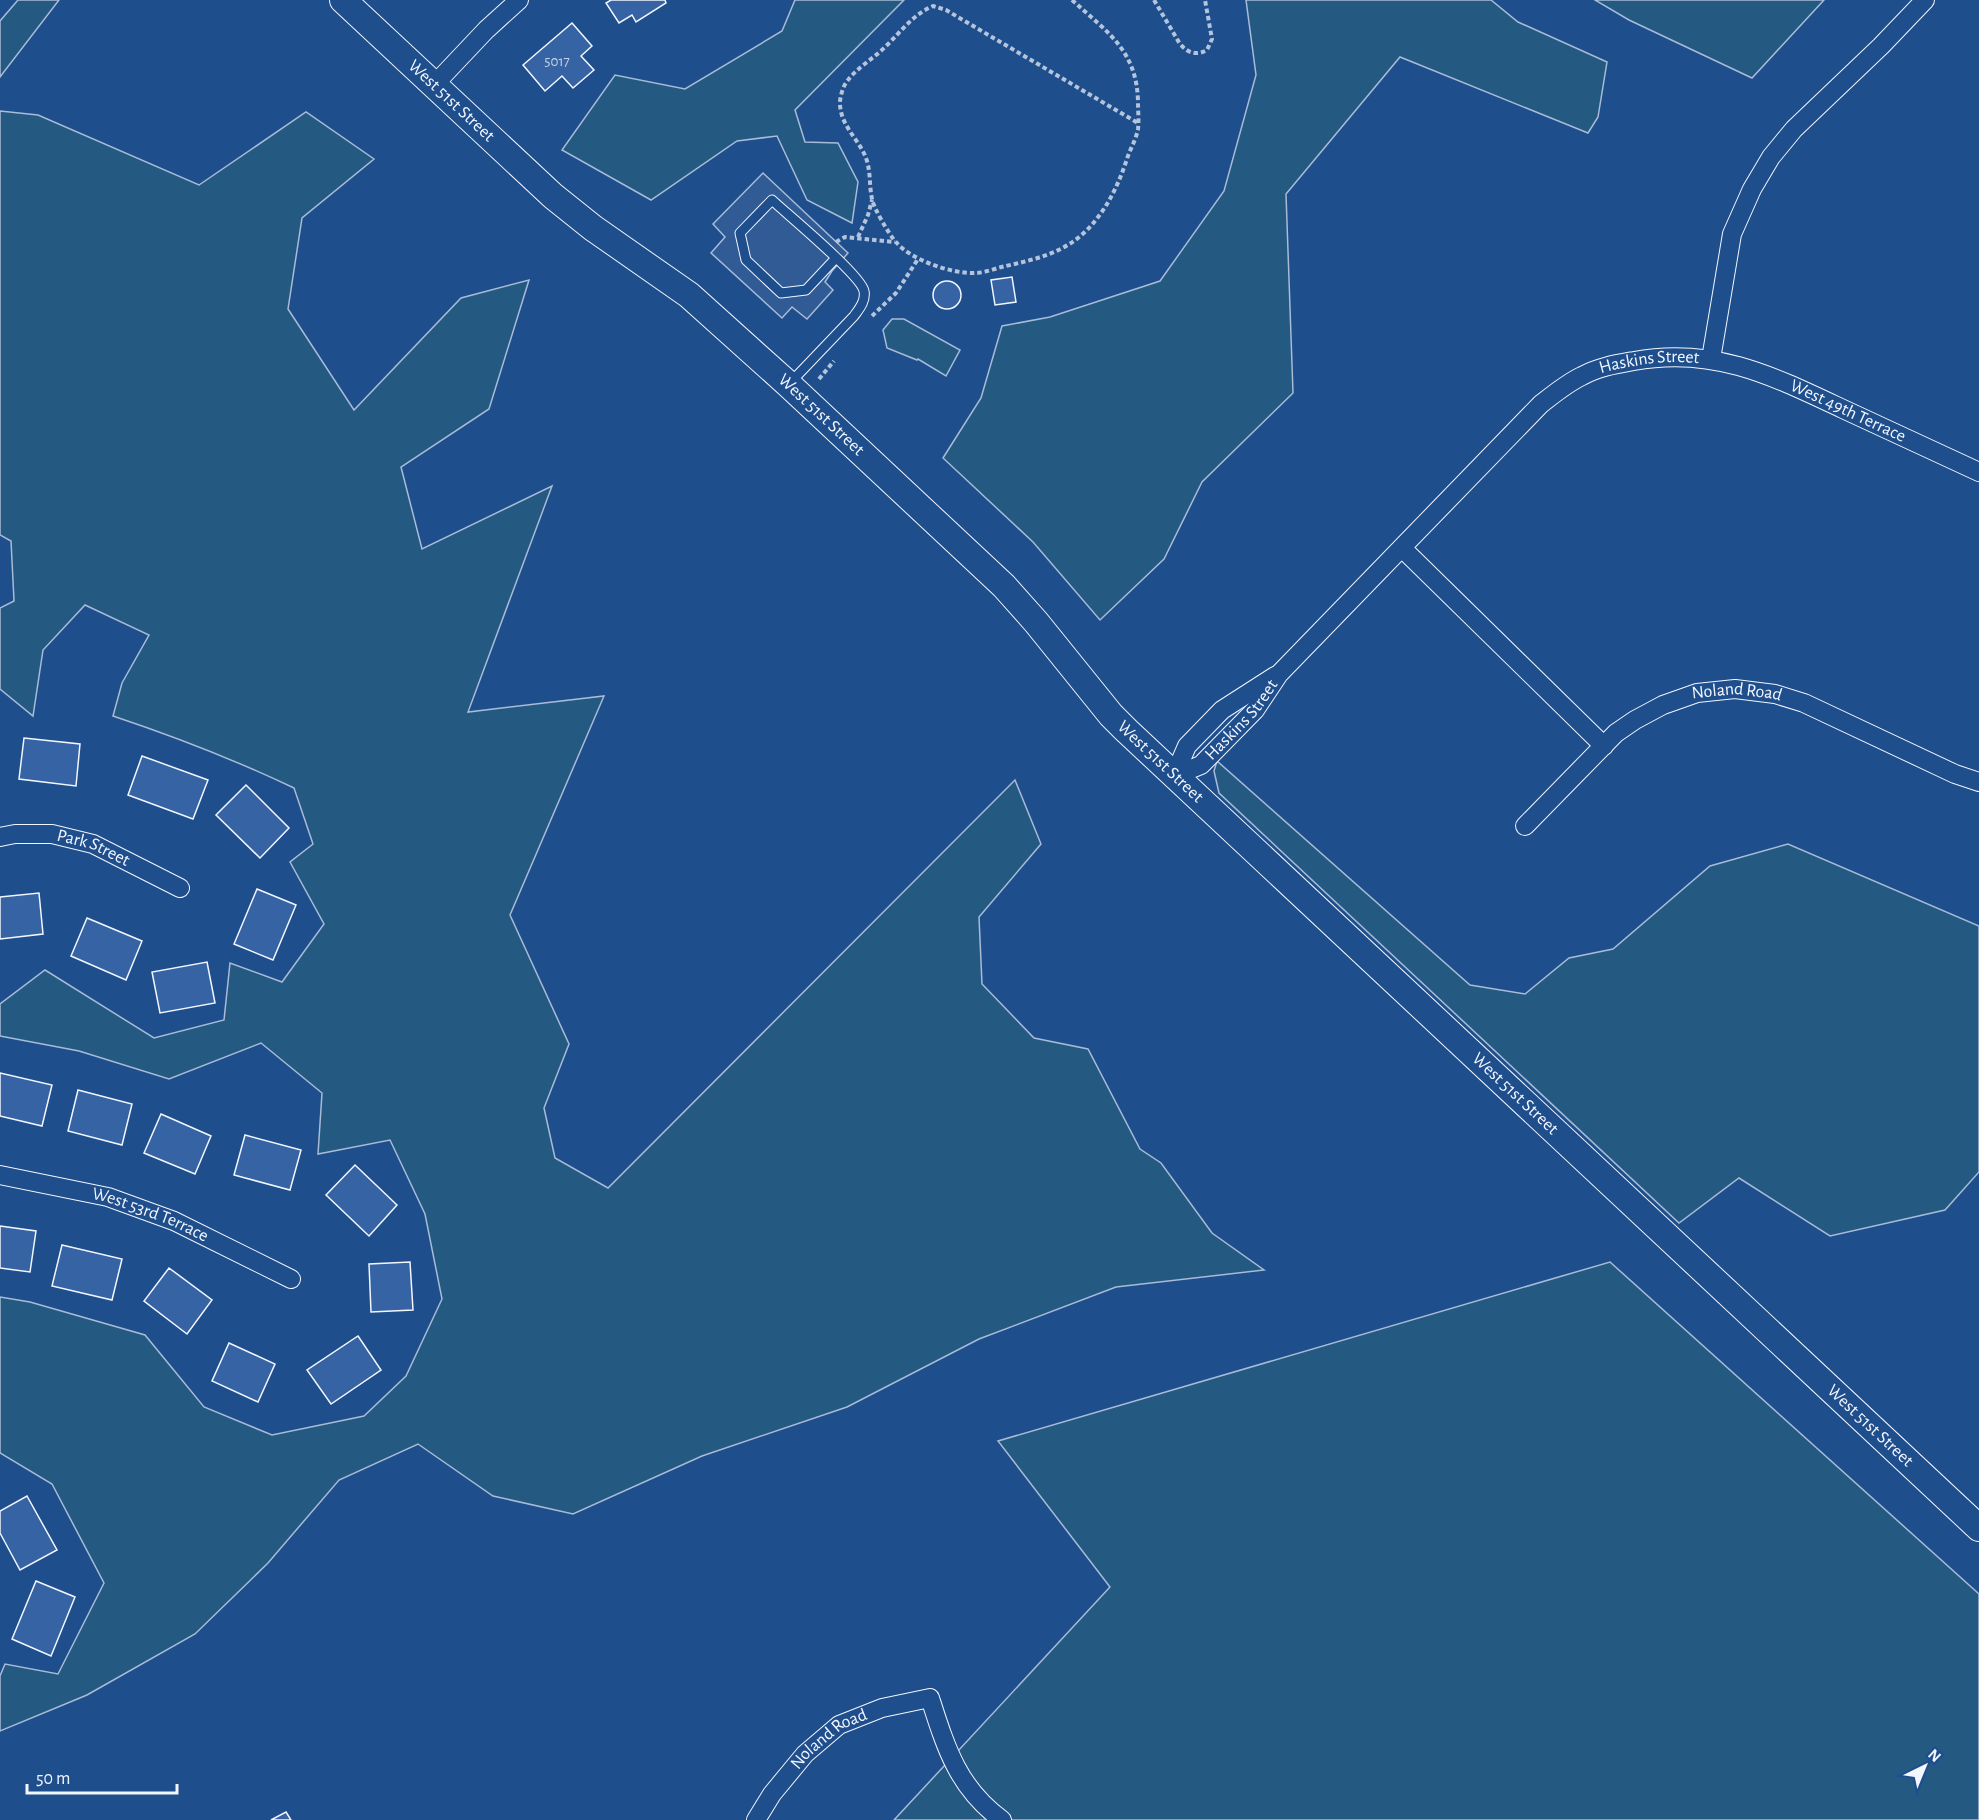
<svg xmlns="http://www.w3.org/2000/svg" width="1979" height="1820" viewBox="0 0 1979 1820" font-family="'Alegreya Sans',sans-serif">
<rect width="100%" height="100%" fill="#1f4e8c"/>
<g fill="#245a82" stroke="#a8bbd7" stroke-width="1.5">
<path d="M18 0H59L0 77V21Z"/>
<path d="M795 0H904L795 110 805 142 838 143 858 182 852 223 807 200 777 136 737 141 651 200 562 150 615 75 685 89 782 31Z"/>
<path d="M1246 0H1491L1518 22 1607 62 1598 117 1588 133 1400 57 1286 194 1293 393 1202 482 1164 559 1100 620 1033 542 943 458 981 398 1002 326 1050 317 1160 281 1224 191 1256 75Z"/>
<path d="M1595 0H1824L1752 78 1629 20Z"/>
<path d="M0 111 38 115 199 185 306 112 374 159 302 218 288 309 354 410 461 298 529 280 489 409 401 467 422 549 552 486 468 712 604 696 510 915 569 1044 544 1108 555 1158 608 1188 1015 780 1041 844 979 917 982 984 1034 1038 1088 1049 1140 1149 1161 1163 1212 1233 1264 1270 1116 1287 979 1339 847 1407 702 1456 573 1514 493 1496 418 1444 339 1480 268 1563 195 1634 87 1695 0 1731V1676L5 1664 58 1674 104 1583 52 1484 0 1453V1297L30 1302 145 1335 204 1407 272 1435 364 1416 406 1376 442 1299 425 1214 390 1140 318 1154 322 1093 261 1043 169 1079 79 1051 0 1036V1004L45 970 154 1038 224 1020 230 963 282 982 324 924 290 862 313 844 294 788C235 760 176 737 113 716L122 683 149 635 85 605 43 650 33 716 0 689V608L14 601 11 541 0 535Z"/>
<path d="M892 319H904L960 350 946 376 918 359 917 360 887 348 883 330Z"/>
<path d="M1217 761 1470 985 1525 994 1569 958 1613 949 1710 866 1788 844 1979 926V1172L1945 1210 1830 1236 1739 1178 1679 1223 1219 793 1214 771Z"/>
<path d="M1610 1262 1979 1594V1820H894L1110 1587 998 1441Z"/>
</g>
<path fill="#305b95" stroke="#a8bbd7" stroke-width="1.5" d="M763 173 848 253 832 271 825 282 833 290 807 319 792 307 782 318 711 253 725 237 713 224Z"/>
<g fill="#3563a3" stroke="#f2f6ff" stroke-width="1.5">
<path d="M611 0H665L666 3 636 22 632 15 619 23 606 3Z"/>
<path d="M572 23 592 46 581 56 594 70 573 88 562 76 545 91 523 65Z"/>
<path d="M1012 277 1016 302 995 305 991 280Z"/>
<circle cx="947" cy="295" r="14"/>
<path d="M24 738 80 744 76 786 19 779Z"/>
<path d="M142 756 208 780 193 819 128 795Z"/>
<path d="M246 785 289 828 260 858 216 815Z"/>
<path d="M257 889 296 905 273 960 234 944Z"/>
<path d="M39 893 43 934 0 939V897Z"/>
<path d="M87 918 142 941 126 980 71 956Z"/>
<path d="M207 962 215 1003 160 1013 152 972Z"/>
<path d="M0 1073 52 1085 42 1126 0 1116Z"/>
<path d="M78 1090 132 1104 122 1145 68 1131Z"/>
<path d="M161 1114 211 1136 195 1174 144 1153Z"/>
<path d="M245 1135 301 1150 290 1190 234 1175Z"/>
<path d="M355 1165 397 1205 369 1236 326 1195Z"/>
<path d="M0 1226 36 1231 30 1272 0 1268Z"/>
<path d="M62 1245 122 1259 112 1300 52 1286Z"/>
<path d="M410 1262 413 1310 371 1312 369 1264Z"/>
<path d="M169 1268 212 1300 187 1334 144 1301Z"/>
<path d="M358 1336 381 1370 331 1404 307 1370Z"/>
<path d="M229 1343 275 1364 258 1402 212 1381Z"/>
<path d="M27 1496 57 1550 20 1570 0 1533V1511Z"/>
<path d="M36 1581 75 1597 51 1656 12 1639Z"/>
<path d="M286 1812 291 1820H271Z"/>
</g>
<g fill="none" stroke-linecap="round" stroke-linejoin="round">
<g stroke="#f2f6ff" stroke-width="11">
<path id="lane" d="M790 383 854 316C859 309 866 301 864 291 861 275 788 215 772 200L740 233 746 260 781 293 806 290 836 258"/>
</g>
<g stroke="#f2f6ff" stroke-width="20">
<g id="street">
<path d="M434 85 486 30 519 0"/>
<path d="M1711 359 1732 234 1752 189 1771 157 1794 129 1881 46 1925 0"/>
<path d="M1402 548 1604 746"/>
<path id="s1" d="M1174 776 1201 765 1255 710 1279 674 1541 404C1554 394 1567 383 1582 376 1598 367 1617 364 1634 361 1713 346 1773 376 1843 409 1888 430 1934 451 1979 472"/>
<path d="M1174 776 1187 746 1222 710 1275 676"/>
<path id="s2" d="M1525 826 1616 733 1635 720 1663 705 1697 693 1735 689 1775 694 1804 703 1955 774 1979 782"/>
<path id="s3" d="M0 837 15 834H52L93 844 180 888"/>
<path id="s4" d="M0 1175 108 1197 174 1221 291 1279"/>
<path id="s5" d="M756 1820 772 1794 805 1754 839 1725 882 1708 930 1698C946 1748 958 1788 1002 1820"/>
</g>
</g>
<g stroke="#f2f6ff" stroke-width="28">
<g id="secondary">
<path id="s6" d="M343 0 553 196 593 228 689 295 788 384 1004 586 1036 622 1111 715 1126 730 1979 1528"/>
</g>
</g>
<g stroke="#b3c4dc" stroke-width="4" stroke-dasharray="4.5 3" stroke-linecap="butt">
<path d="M1072 0C1107 32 1137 50 1138 102 1138 111 1139 121 1138 129 1136 140 1130 149 1127 159 1118 186 1107 209 1087 230 1064 253 1036 259 1006 266 996 268 985 273 975 273 952 274 911 260 896 242 890 236 873 207 872 199 869 185 871 172 866 158 859 139 839 125 840 101 841 94 843 86 848 80 858 67 873 59 885 47 901 32 912 15 933 6L946 10 1138 123"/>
<path d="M1154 0 1180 44C1188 53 1196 56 1207 50L1212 39 1205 0"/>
<path d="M858 237 868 215 872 200"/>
<path d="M836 242 845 237 895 242"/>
<path d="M872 316 896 293 918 259"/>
<path d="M819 379 834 361"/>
</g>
<use href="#lane" stroke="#1f4e8c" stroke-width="9"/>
<use href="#street" stroke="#1f4e8c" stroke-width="18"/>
<use href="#secondary" stroke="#1f4e8c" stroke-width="26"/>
</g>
<g text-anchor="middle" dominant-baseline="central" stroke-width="4.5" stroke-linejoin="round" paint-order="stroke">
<g font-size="15" fill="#c3d1e8">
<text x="557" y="61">5017</text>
</g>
<g font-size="18" fill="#f2f6ff" stroke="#1f4e8c">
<text stroke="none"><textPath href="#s6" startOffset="148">West 51st Street</textPath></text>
<text stroke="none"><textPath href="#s1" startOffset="645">Haskins Street</textPath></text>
<text stroke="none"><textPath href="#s1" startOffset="854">West 49th Terrace</textPath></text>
<text stroke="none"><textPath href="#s6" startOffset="634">West 51st Street</textPath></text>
<text stroke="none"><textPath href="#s2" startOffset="261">Noland Road</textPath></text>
<text stroke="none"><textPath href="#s1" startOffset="90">Haskins Street</textPath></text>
<text stroke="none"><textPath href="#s6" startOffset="1120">West 51st Street</textPath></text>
<text stroke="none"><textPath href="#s3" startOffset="96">Park Street</textPath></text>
<text stroke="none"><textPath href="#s6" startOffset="1606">West 51st Street</textPath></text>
<text stroke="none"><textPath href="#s4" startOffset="156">West 53rd Terrace</textPath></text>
<text stroke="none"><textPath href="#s6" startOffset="2092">West 51st Street</textPath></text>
<text stroke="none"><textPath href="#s5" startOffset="111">Noland Road</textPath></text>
</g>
</g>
<g transform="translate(1925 1766) rotate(43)" stroke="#1f4e8c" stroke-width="4.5" paint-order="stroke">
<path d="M0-4.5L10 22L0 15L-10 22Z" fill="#f2f6ff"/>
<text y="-9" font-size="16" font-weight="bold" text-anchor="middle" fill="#f2f6ff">N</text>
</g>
<path d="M27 1784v9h150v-9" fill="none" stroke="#f2f6ff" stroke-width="3"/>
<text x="36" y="1784" font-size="18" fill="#f2f6ff" stroke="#1f4e8c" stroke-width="4.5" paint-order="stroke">50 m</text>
</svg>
